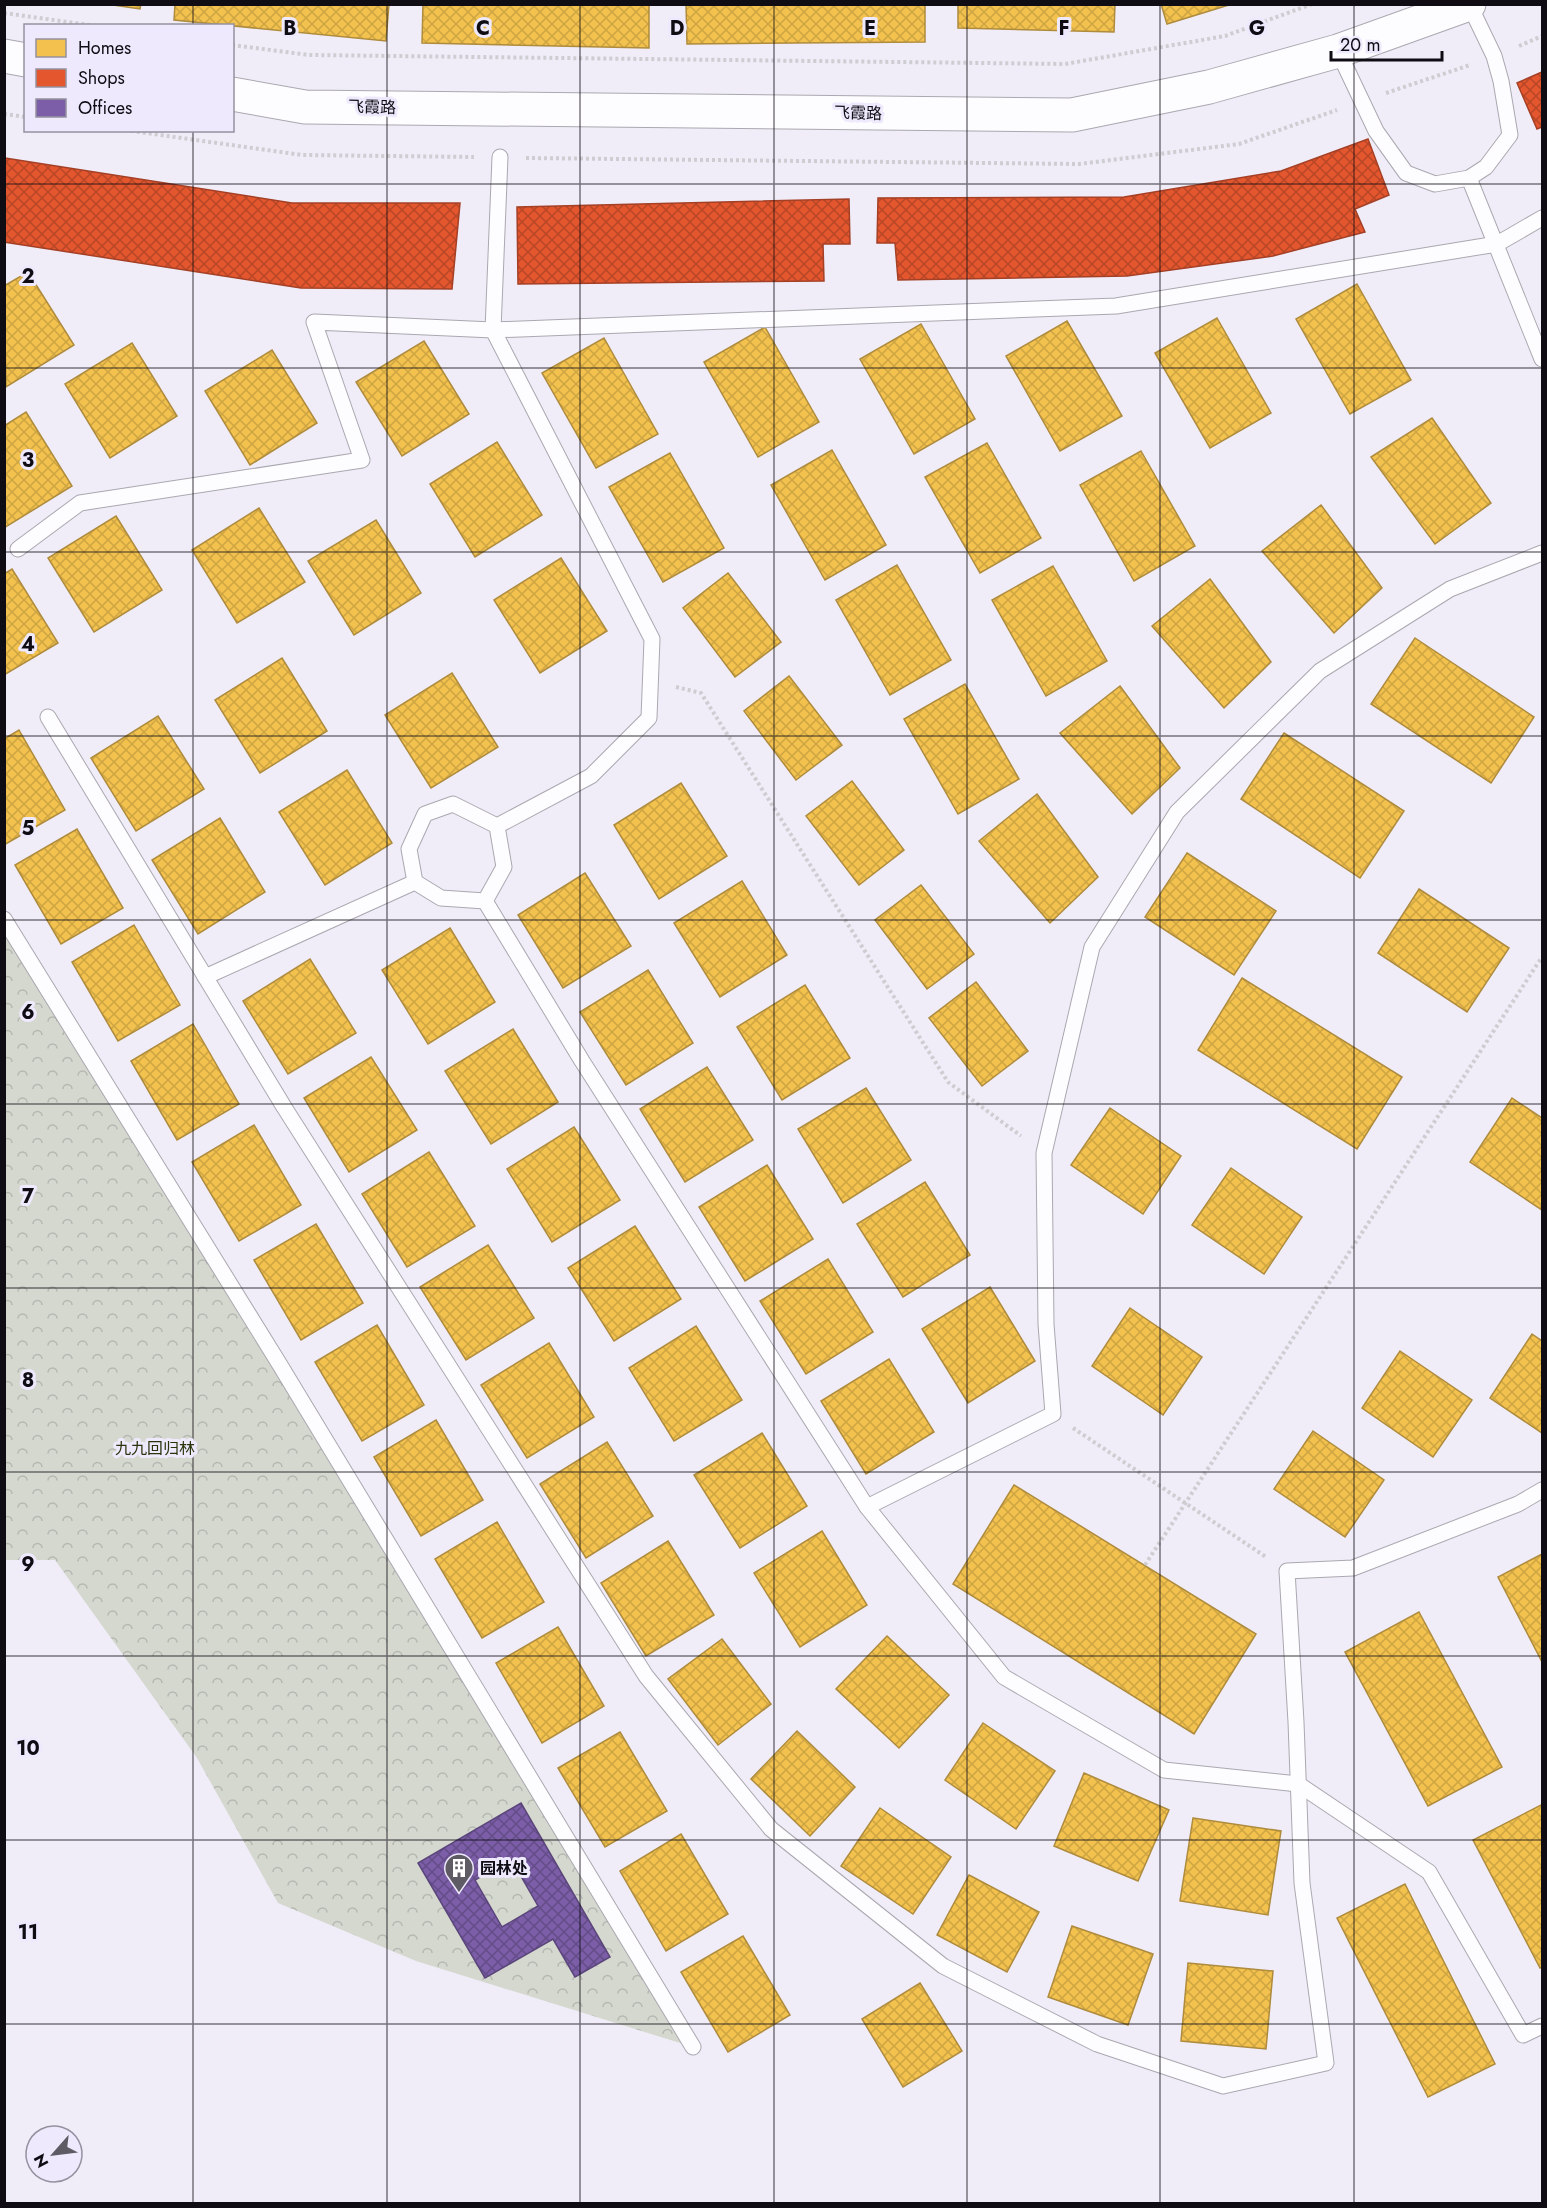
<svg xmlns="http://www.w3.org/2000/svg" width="1547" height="2208" viewBox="0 0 1547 2208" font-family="Jost,'Noto Sans SC',sans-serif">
<defs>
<pattern id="forest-crowns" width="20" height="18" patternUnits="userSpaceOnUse" patternTransform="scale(1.5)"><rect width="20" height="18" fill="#d4d8cf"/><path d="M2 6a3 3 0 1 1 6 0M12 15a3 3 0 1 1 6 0" fill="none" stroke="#b5b8b1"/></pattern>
<pattern id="homes-cross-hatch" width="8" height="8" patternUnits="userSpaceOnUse" patternTransform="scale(1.5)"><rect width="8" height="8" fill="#f2c14e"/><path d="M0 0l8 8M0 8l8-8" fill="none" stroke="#cea543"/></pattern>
<pattern id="shops-cross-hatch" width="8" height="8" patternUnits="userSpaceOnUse" patternTransform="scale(1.5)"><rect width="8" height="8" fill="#e4572e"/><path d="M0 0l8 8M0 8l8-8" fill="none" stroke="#b74626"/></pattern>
<pattern id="offices-cross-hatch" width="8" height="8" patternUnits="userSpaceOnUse" patternTransform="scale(1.5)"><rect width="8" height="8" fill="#7b5ea7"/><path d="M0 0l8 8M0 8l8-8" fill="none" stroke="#634c87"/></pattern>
</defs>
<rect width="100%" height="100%" fill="#f0edf8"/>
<path fill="url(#forest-crowns)" d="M4 919 693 2047 416 1961 278 1903 197 1758 55 1560H5Z"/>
<g fill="url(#homes-cross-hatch)" stroke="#ae8b3d" stroke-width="1.5">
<path d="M106 4H141L140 9Z"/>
<path d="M175 4H389L386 41 174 20Z"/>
<path d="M423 4H649V48L422 43Z"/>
<path d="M686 4H925V42L687 44Z"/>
<path d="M958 4H1115L1114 32 958 28Z"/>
<path d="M1161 4H1232L1167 24Z"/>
<path d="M28 272 74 345 6 387 4 286Z"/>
<path d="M1357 284 1411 380 1350 414 1296 319Z"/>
<path d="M1217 318 1271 413 1210 448 1155 353Z"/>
<path d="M1067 321 1122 416 1060 451 1006 356Z"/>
<path d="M921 324 975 419 914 454 860 359Z"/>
<path d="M765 327 819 422 758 457 704 362Z"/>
<path d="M604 338 658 434 596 468 542 373Z"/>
<path d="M424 341 469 414 402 456 356 382Z"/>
<path d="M132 343 177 416 110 458 65 384Z"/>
<path d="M272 350 317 423 250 465 205 391Z"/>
<path d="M26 412 72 486 4 528V426Z"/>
<path d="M1432 418 1491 503 1435 544 1371 457Z"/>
<path d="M497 442 542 515 475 557 430 484Z"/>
<path d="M987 443 1041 538 980 573 925 477Z"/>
<path d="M832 450 886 545 825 580 771 485Z"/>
<path d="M1141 451 1195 546 1134 581 1080 485Z"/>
<path d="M670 453 724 548 663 582 609 487Z"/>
<path d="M1321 505 1382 588 1334 633 1262 551Z"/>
<path d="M259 508 305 582 237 623 192 550Z"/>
<path d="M116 516 162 590 94 632 48 558Z"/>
<path d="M376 520 421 593 354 635 308 561Z"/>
<path d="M561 558 607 631 540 673 494 600Z"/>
<path d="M897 565 951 660 890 695 836 600Z"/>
<path d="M1053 566 1107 661 1046 696 992 600Z"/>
<path d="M12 569 58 643 4 675V574Z"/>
<path d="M728 573 781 642 735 677 683 608Z"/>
<path d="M1210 579 1271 662 1224 708 1152 626Z"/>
<path d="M1415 638 1534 717 1491 783 1371 704Z"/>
<path d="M282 658 327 731 260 773 215 700Z"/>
<path d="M452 673 498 747 431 788 385 715Z"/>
<path d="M789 676 842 745 796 780 744 711Z"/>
<path d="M965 684 1019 779 958 814 904 719Z"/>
<path d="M1120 686 1180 768 1132 814 1060 733Z"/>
<path d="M158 716 204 789 136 831 91 758Z"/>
<path d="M19 730 65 810 4 845V739Z"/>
<path d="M1284 733 1404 811 1360 878 1241 799Z"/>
<path d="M347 770 392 843 325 885 279 812Z"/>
<path d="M852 781 904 850 859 885 806 816Z"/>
<path d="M681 783 727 856 659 899 614 825Z"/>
<path d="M1037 794 1098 877 1050 923 979 841Z"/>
<path d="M220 818 265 892 198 934 152 860Z"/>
<path d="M77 829 123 908 61 944 15 865Z"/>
<path d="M1187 853 1276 911 1234 975 1145 917Z"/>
<path d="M585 873 631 946 563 988 518 915Z"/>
<path d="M742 881 787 955 720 997 674 923Z"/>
<path d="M921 885 974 954 927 989 875 920Z"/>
<path d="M1419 889 1509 948 1467 1012 1378 953Z"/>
<path d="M134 925 180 1005 118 1041 72 962Z"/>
<path d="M450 928 495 1002 428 1044 382 970Z"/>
<path d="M310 959 356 1033 288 1074 243 1001Z"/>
<path d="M648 970 693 1043 626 1085 580 1012Z"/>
<path d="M1242 978 1402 1077 1357 1149 1198 1050Z"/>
<path d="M976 982 1028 1051 982 1086 929 1018Z"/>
<path d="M805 985 850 1058 782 1100 737 1027Z"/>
<path d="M193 1024 239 1104 177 1140 131 1061Z"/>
<path d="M513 1029 558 1102 491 1144 445 1071Z"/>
<path d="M371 1057 417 1130 349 1172 304 1098Z"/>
<path d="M707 1067 753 1140 685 1182 640 1109Z"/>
<path d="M866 1088 911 1160 843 1203 798 1129Z"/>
<path d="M1512 1098 1542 1118V1210L1470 1162Z"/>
<path d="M1110 1108 1181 1156 1143 1214 1071 1165Z"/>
<path d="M254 1125 301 1205 239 1241 192 1162Z"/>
<path d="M574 1127 620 1200 552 1242 507 1169Z"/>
<path d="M429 1152 475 1226 407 1267 362 1194Z"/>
<path d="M767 1165 813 1239 745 1281 699 1207Z"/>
<path d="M1231 1168 1302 1217 1264 1274 1192 1225Z"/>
<path d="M925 1182 970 1255 903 1297 857 1224Z"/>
<path d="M316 1224 363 1303 301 1340 254 1260Z"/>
<path d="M635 1226 681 1299 614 1341 568 1268Z"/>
<path d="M488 1245 534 1318 466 1360 420 1287Z"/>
<path d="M828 1259 873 1332 806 1374 760 1301Z"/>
<path d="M990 1287 1035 1361 968 1403 922 1329Z"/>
<path d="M1130 1308 1202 1357 1163 1415 1092 1366Z"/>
<path d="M377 1325 424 1405 362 1441 315 1362Z"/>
<path d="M696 1326 742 1400 674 1441 629 1368Z"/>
<path d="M1532 1334 1542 1341V1433L1490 1398Z"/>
<path d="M549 1343 594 1417 527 1458 481 1385Z"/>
<path d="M1400 1351 1472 1400 1433 1457 1362 1408Z"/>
<path d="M889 1359 934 1432 866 1474 821 1401Z"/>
<path d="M436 1420 483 1500 421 1536 374 1457Z"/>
<path d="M1313 1431 1384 1480 1345 1537 1274 1489Z"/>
<path d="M762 1433 807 1506 740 1548 694 1475Z"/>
<path d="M607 1442 653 1516 586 1558 540 1484Z"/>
<path d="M1014 1485 1256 1634 1194 1734 953 1584Z"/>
<path d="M497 1522 544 1602 482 1638 435 1559Z"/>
<path d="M822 1531 867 1605 800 1647 754 1573Z"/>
<path d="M668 1541 714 1615 646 1656 601 1583Z"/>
<path d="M1542 1554V1662L1498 1577Z"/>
<path d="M1419 1612 1502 1767 1428 1806 1345 1652Z"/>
<path d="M558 1627 604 1706 542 1743 496 1663Z"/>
<path d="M887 1636 949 1695 899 1748 836 1689Z"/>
<path d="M722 1639 771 1704 718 1745 668 1679Z"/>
<path d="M983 1723 1055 1771 1016 1829 945 1780Z"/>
<path d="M797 1731 855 1787 810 1836 751 1779Z"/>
<path d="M620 1732 667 1811 605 1847 558 1768Z"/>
<path d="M1084 1773 1169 1810 1138 1881 1054 1846Z"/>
<path d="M1541 1805 1542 1808V1967L1540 1968 1473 1840Z"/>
<path d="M880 1808 951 1857 913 1914 841 1866Z"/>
<path d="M1193 1818 1281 1831 1268 1915 1180 1901Z"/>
<path d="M681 1834 728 1914 666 1951 620 1871Z"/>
<path d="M969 1875 1039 1912 1007 1972 937 1935Z"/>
<path d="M1405 1884 1495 2064 1428 2097 1337 1918Z"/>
<path d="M1072 1926 1153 1954 1128 2025 1048 1997Z"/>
<path d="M743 1936 790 2015 728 2052 681 1972Z"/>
<path d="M1188 1963 1273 1971 1266 2049 1181 2041Z"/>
<path d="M920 1983 962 2051 903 2087 862 2019Z"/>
</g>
<g fill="url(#shops-cross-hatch)" stroke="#a44026" stroke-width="1.5">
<path d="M1542 72V127L1537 129 1517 83Z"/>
<path d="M1368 139 1389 195 1355 209 1365 232 1273 256 1127 276 898 280 895 243H877L878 198 1124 197 1281 171Z"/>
<path d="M5 158 292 203H460L452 289 301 288 4 242Z"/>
<path d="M849 199 850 244H823L824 281 518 284 517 207Z"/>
</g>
<path fill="url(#offices-cross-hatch)" stroke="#5b457b" stroke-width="1.5" fill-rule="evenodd" d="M521 1803 610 1957 575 1977 553 1939 485 1978 418 1863ZM511 1859 538 1906 502 1927 475 1880Z"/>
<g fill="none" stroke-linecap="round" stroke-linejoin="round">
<g stroke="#aaa8b0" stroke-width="17">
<g id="service">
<path d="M1338 51 1376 131 1406 173 1435 184 1469 178 1486 167 1510 135 1501 81 1494 56 1469 4"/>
<path d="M1469 178 1542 359"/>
<path d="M18 549 80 503 362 460 314 322 493 330 1116 306 1497 244 1542 218"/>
<path d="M48 717 284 1107 646 1676 771 1829 943 1966 1097 2044 1223 2086 1326 2063 1302 1883 1296 1722 1287 1571 1353 1568 1518 1504 1542 1490"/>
<path d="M497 826 591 776 649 718 652 639 493 330 500 157"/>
<path d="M485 901 582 1061 867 1507 1004 1677 1164 1770 1298 1784 1429 1872 1523 2035 1542 2026"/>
<path d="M4 919 280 1365 693 2047"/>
<path d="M205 977 415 882 441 898 485 901 504 867 497 826 453 804 425 814 409 849 415 882"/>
<path d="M867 1507 1053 1414 1046 1324 1044 1153 1092 947 1177 812 1320 671 1450 589 1542 553"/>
</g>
</g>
<g stroke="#aaa8b0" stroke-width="35">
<g id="secondary">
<path d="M4 56 26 60"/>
<path d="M232 94 305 107 1072 115 1209 87 1338 51 1469 4"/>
</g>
</g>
<g stroke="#cecdd1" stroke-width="4" stroke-dasharray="3 3" stroke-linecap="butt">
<path d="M4 13 96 26"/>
<path d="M232 45 309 55 1065 64 1225 36 1312 4"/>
<path d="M1519 46 1542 36"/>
<path d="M1386 93 1470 65"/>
<path d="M4 114 26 117"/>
<path d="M125 130 302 155 474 157"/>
<path d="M526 158 1079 164 1239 144 1337 110"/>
<path d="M676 687 701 693 948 1082 1021 1136"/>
<path d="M1073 1428 1266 1557"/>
<path d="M1145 1565 1542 957"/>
</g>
<use href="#service" stroke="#fdfcfe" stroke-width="15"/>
<use href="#secondary" stroke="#fdfcfe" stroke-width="33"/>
</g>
<path fill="none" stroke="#0f0c14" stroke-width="1.5" stroke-opacity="0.55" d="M193 4V26M387 4V2204M580 4V2204M774 4V2204M967 4V2204M1160 4V2204M1354 4V2204M193 130V2204M4 184H1542M4 368H1542M4 552H1542M4 736H1542M4 920H1542M4 1104H1542M4 1288H1542M4 1472H1542M4 1656H1542M4 1840H1542M4 2024H1542"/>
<defs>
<g id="building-pin" transform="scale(1.5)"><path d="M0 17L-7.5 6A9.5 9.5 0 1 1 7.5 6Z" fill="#5e5b64" stroke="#eee9fc"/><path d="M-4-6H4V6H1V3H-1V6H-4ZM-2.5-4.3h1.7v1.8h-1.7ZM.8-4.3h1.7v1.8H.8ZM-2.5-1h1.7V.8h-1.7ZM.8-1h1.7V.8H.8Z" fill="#fff"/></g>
</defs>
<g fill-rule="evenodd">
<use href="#building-pin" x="459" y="1868"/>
</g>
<g text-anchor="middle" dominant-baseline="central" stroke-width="6" stroke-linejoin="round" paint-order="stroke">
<g font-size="16" fill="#0f0c14" stroke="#eee9fc">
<text transform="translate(372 107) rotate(1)">飞霞路</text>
<text transform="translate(858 113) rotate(1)">飞霞路</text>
</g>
<g font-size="16" fill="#29340b" stroke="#eee9fc">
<text x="155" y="1448">九九回归林</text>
</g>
<g font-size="16" font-weight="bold" fill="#0f0c14" stroke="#eee9fc" text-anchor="start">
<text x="480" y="1868">园林处</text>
</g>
</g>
<g font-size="20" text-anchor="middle" font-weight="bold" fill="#0f0c14" stroke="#eee9fc" stroke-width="6" stroke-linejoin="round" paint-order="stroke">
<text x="290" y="35">B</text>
<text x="483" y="35">C</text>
<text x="677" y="35">D</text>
<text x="870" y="35">E</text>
<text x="1064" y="35">F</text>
<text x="1257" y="35">G</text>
<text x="28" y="283">2</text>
<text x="28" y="467">3</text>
<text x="28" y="651">4</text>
<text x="28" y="835">5</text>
<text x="28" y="1019">6</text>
<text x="28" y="1203">7</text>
<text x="28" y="1387">8</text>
<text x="28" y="1571">9</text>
<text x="28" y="1755">10</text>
<text x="28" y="1939">11</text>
</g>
<rect width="1547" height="2208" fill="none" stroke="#0f0c14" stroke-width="12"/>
<rect x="24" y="24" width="210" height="108" fill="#eee9fc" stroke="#95919f" stroke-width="1.5"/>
<rect x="36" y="39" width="30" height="18" fill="#f2c14e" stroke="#95919f" stroke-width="1.5"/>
<text x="78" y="54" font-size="18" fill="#0f0c14">Homes</text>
<rect x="36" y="69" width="30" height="18" fill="#e4572e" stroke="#95919f" stroke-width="1.5"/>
<text x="78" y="84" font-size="18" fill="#0f0c14">Shops</text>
<rect x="36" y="99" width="30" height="18" fill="#7b5ea7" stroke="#95919f" stroke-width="1.5"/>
<text x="78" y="114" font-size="18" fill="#0f0c14">Offices</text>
<g transform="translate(54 2154) rotate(242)"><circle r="28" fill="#eee9fc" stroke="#95919f" stroke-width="1.5"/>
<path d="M0-4.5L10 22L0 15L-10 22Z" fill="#5e5b64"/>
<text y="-9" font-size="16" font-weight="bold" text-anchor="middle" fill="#0f0c14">N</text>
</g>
<path d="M1331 51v9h111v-9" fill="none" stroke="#0f0c14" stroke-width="3"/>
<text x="1340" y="51" font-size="18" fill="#0f0c14" stroke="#eee9fc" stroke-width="4.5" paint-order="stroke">20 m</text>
</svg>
